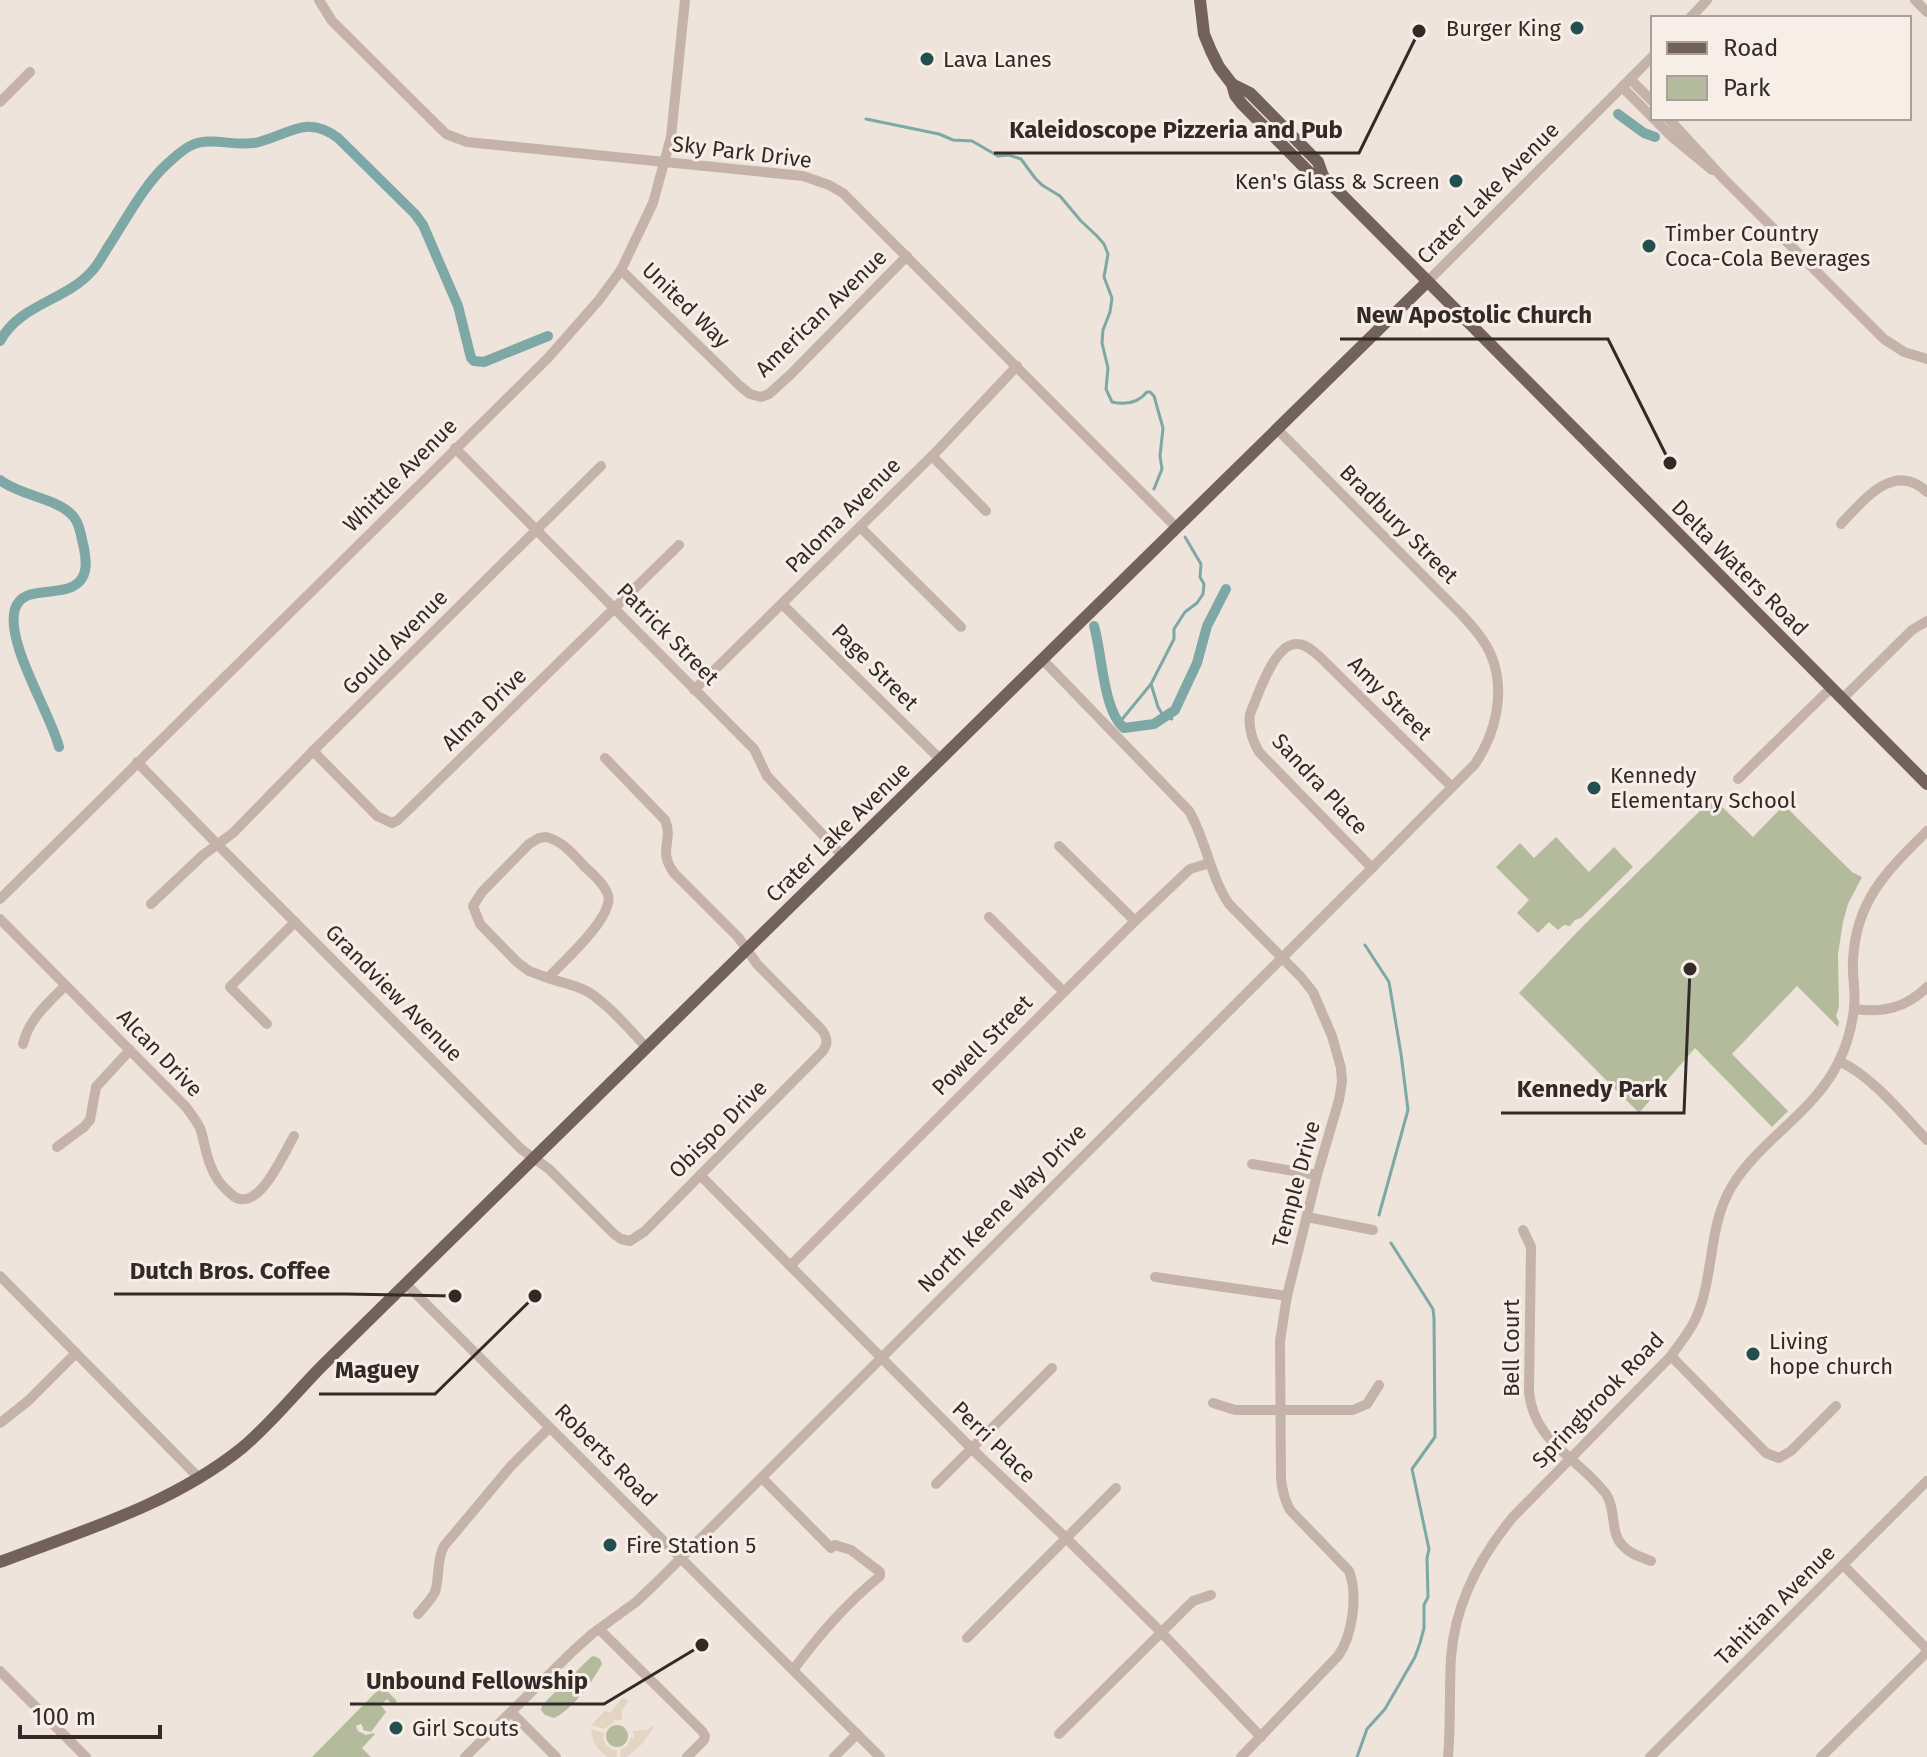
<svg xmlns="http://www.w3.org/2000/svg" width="1927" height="1757" viewBox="0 0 1927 1757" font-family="'Fira Sans',sans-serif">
<rect width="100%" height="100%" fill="#eee4db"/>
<g fill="#b4bb9d">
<path d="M1713 798 1753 837 1784 805 1852 872 1862 877 1848 904 1843 922 1838 954 1839 1007 1836 1016 1839 1022 1838 1027 1797 986 1732 1054 1788 1111 1772 1127 1695 1048 1639 1113 1519 993 1582 927Z"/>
<path d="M1556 837 1589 872 1614 847 1633 867 1581 918 1575 920 1570 926 1564 925 1558 930 1549 922 1538 933 1517 913 1529 900 1496 867 1520 843 1534 858Z"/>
<path d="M594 1656 600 1659 602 1664C592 1682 572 1710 554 1718L545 1715 541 1710 542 1705 591 1657Z"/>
<path d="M382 1686 397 1701 393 1705 387 1699 381 1705 386 1712 371 1732 363 1730V1727L361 1724 356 1726 358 1731 366 1735 374 1733 375 1734 362 1748 371 1757H312Z"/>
<circle cx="617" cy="1736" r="11"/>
</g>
<g fill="#e4d4c4">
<path d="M622 1698 629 1700 622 1710V1720H614V1722L604 1729 591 1725 605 1711 610 1713Z"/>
<path d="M653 1725V1728L642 1744 627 1757H620L621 1750 627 1746 631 1738H634L633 1731 647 1730Z"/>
<path d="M591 1729 604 1733 603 1737 605 1744 613 1750H617V1757H607L598 1749 593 1740Z"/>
</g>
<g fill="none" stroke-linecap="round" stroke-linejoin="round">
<g stroke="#7ea8a6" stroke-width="3">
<path d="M866 119 939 134 953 140 972 141 998 156 1009 155 1021 159 1035 178 1042 185 1060 196 1081 221 1097 236 1104 244 1108 254 1104 277 1112 298 1110 312 1103 330 1102 343 1108 368 1106 389 1112 402C1125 405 1138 403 1147 392H1150L1154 396 1163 428 1160 456 1162 469 1154 489"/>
<path d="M1172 719 1164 717 1158 707 1151 684 1174 639V629L1185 612 1197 603 1203 594 1204 584 1200 577 1201 564 1185 537"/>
<path d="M1119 723 1151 684"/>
<path d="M1365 945 1389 982 1401 1054 1408 1110 1379 1215"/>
<path d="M1357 1757 1367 1729 1385 1709 1415 1657 1420 1643 1424 1628V1605L1428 1597 1427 1558 1429 1549 1412 1469 1435 1437 1434 1318 1433 1309 1391 1243"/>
</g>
<g stroke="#7ea8a6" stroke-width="10">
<path d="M1618 114 1644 133 1655 137"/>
<path d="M0 341C20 304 65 301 91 272 98 265 103 255 108 247 127 218 143 186 168 163 176 156 183 149 192 145 213 136 237 148 259 142 292 133 307 115 338 138L415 214 423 225 458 306 471 358 474 361 484 362 548 336"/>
<path d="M0 480C19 495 57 499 71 514 80 522 81 537 84 548 86 560 88 573 79 582 62 599 23 583 15 609 5 642 50 712 59 747"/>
<path d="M1094 626C1102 652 1103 711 1124 728L1154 724 1175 710 1197 663 1207 626 1226 589"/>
</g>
<g stroke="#c5b3a9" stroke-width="10">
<path d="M319 0 332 21 446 134 467 142 803 176 829 185 843 193 1176 527"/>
<path d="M1915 0 1927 12"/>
<path d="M1690 18 1707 0"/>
<path d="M1630 79 1653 102"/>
<path d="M1622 87 1673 138 1712 170"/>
<path d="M0 102 30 72"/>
<path d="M1668 118 1723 178 1884 339 1904 352 1927 359"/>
<path d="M621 270 740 386 750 394 761 397 769 394 791 374 907 256"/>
<path d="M1427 282 1653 56"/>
<path d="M455 448 748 743 754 749 767 776 842 855"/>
<path d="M932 456 986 511"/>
<path d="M1841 524C1863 501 1894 460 1927 492"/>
<path d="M860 527 961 627"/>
<path d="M782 604 940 759"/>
<path d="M1042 659 1189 811C1206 840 1210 876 1229 904L1301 977 1313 992 1332 1036 1341 1068 1342 1082 1339 1100 1317 1175 1287 1296 1280 1341 1281 1478C1282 1490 1284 1499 1290 1510L1349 1571C1358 1594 1353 1635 1338 1656L1241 1757"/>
<path d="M694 690 938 450 1017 366"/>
<path d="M1842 699 1912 630 1927 621"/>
<path d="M313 751 377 816 392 823 398 820 679 545"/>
<path d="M137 762 217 844 521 1149 549 1169 614 1234 621 1239 630 1241 645 1231 822 1052C828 1044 828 1039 822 1030L757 964 738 937 674 873C657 850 674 841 665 820L605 758"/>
<path d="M1738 779 1831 688"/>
<path d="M546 837C563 841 574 855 585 867 594 875 604 884 608 895 614 917 563 962 548 978L529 971 517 962 480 924 473 906 482 892 529 844 539 838Z"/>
<path d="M1059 846 1135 921"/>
<path d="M1372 868 1259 752C1252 740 1248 728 1250 714 1258 696 1274 643 1297 644 1306 644 1313 651 1319 656L1452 787"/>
<path d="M0 899 548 358 599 300 621 270 653 203 671 137 685 0"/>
<path d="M151 904 203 855 233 833 313 751 601 466"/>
<path d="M989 917 1063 991"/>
<path d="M0 919 186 1107C191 1114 196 1120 200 1128 204 1139 205 1152 210 1164 214 1176 221 1186 231 1194 257 1218 283 1154 294 1136"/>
<path d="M548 978C562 983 578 985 590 993 612 1008 629 1029 646 1047"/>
<path d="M1854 1009C1883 1013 1906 1008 1927 987"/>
<path d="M267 1024 230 987 295 922"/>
<path d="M23 1044C29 1019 47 1004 65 986"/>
<path d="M1839 1061C1873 1077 1901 1113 1927 1140"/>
<path d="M57 1147 84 1127 90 1120 96 1087 130 1050"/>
<path d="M1252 1164 1317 1175"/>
<path d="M700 1175 972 1449 1066 1538 1161 1632 1261 1737"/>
<path d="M1307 1217 1373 1230"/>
<path d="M1523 1230 1531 1247 1529 1392C1534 1443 1578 1457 1606 1494 1617 1510 1609 1532 1623 1546 1630 1554 1641 1557 1651 1561"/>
<path d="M790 1266 1135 921 1190 869 1210 863"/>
<path d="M0 1276 199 1478"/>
<path d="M1155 1277 1287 1296"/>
<path d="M406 1284 880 1757"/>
<path d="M1671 1356 1766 1453 1779 1458 1791 1451 1836 1406"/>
<path d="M1213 1403 1235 1410H1353L1367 1404 1379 1385"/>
<path d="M0 1423 28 1401 76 1353"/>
<path d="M762 1478 831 1548 835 1545 851 1550 880 1572V1576C845 1605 820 1634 793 1670"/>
<path d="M936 1484 1052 1368"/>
<path d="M1843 1565 1927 1649"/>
<path d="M418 1614C424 1607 431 1600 435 1592 440 1577 436 1561 444 1546L511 1466 549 1428"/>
<path d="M599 1629 702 1731 705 1736 704 1740 687 1757"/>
<path d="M967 1638 1116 1488"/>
<path d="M0 1671 86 1757"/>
<path d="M511 1712 556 1757"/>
<path d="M1059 1734 1193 1601 1211 1595"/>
<path d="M465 1757 573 1651 592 1634 636 1602 654 1585 1372 868 1475 764C1496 733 1506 691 1491 655 1484 639 1473 627 1461 614L1277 429"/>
<path d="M834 1757 857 1734"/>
<path d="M1448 1757C1451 1724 1449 1690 1451 1657 1455 1604 1479 1558 1513 1517L1671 1356C1679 1344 1689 1333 1695 1320 1715 1278 1707 1227 1732 1186 1761 1139 1815 1112 1839 1061 1847 1045 1852 1026 1854 1008 1856 992 1852 976 1853 960 1856 900 1887 871 1927 831"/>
<path d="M1650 1757 1927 1481"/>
<path d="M1821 1757 1927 1652"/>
</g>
<g stroke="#73615b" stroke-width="12">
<path d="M1200 0 1204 34 1211 51 1219 67 1232 84 1235 95 1242 104 1307 170 1313 175 1323 176"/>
<path d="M1232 84 1250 93 1318 162 1323 176 1340 193 1927 784"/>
<path d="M0 1562C84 1530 171 1505 242 1448 272 1423 296 1392 323 1365L1427 282"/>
</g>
</g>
<g fill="#234f4e" stroke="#f7eee7" stroke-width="3">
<circle cx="1577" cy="28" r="8"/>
<circle cx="927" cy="59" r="8"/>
<circle cx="1456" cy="181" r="8"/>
<circle cx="1649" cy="246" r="8"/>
<circle cx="1594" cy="788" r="8"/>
<circle cx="1753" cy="1354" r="8"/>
<circle cx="610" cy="1545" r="8"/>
<circle cx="396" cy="1728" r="8"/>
</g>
<g text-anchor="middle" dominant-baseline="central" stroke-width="6" stroke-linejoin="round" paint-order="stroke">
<g font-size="22" fill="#332a28" stroke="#f7eee7" text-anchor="start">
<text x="1561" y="28" text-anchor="end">Burger King</text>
<text x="943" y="59">Lava Lanes</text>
<text x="1440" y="181" text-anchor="end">Ken's Glass &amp; Screen</text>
<text x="1665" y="233">Timber Country<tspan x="1665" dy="25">Coca-Cola Beverages</tspan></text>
<text x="1610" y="775">Kennedy<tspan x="1610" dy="25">Elementary School</tspan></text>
<text x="1769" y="1341">Living<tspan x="1769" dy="25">hope church</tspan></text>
<text x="626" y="1545">Fire Station 5</text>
<text x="412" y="1728">Girl Scouts</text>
</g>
<g font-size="22" fill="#332a28" stroke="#f7eee7">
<text transform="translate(742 152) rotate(7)">Sky Park Drive</text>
<text transform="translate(1488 193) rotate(-45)">Crater Lake Avenue</text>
<text transform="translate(686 305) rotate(44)">United Way</text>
<text transform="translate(821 313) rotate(-44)">American Avenue</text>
<text transform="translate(400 475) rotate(-45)">Whittle Avenue</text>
<text transform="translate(843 515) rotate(-45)">Paloma Avenue</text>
<text transform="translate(1399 524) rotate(45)">Bradbury Street</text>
<text transform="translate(1740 568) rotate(45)">Delta Waters Road</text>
<text transform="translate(668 634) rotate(45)">Patrick Street</text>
<text transform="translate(395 642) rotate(-45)">Gould Avenue</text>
<text transform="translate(875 667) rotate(45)">Page Street</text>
<text transform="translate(1390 698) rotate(45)">Amy Street</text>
<text transform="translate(484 709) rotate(-44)">Alma Drive</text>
<text transform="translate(1320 784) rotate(47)">Sandra Place</text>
<text transform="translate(838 832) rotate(-44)">Crater Lake Avenue</text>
<text transform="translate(394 993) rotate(45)">Grandview Avenue</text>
<text transform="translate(982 1045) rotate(-45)">Powell Street</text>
<text transform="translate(160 1053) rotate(46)">Alcan Drive</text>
<text transform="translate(718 1129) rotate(-45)">Obispo Drive</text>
<text transform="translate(1296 1184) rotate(-75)">Temple Drive</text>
<text transform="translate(1002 1208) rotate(-45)">North Keene Way Drive</text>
<text transform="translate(1511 1348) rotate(-90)">Bell Court</text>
<text transform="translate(1598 1400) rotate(-46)">Springbrook Road</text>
<text transform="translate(994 1442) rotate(44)">Perri Place</text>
<text transform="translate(606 1455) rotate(45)">Roberts Road</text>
<text transform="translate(1775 1605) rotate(-45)">Tahitian Avenue</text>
</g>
</g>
<path fill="none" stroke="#332a28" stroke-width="3" d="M1419 31L1359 153H994M1670 463L1608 339H1340M1690 969L1684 1113H1501M455 1296L346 1294H114M535 1296L435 1394H319M702 1645L604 1704H350"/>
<g fill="#332a28" stroke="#f7eee7" stroke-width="3">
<circle cx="1419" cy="31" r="8"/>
<circle cx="1670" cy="463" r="8"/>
<circle cx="1690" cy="969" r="8"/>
<circle cx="455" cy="1296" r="8"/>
<circle cx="535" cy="1296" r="8"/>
<circle cx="702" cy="1645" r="8"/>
</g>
<g font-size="24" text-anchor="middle" font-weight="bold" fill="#332a28" stroke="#f7eee7" stroke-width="6" stroke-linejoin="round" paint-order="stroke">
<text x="1176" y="138">Kaleidoscope Pizzeria and Pub</text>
<text x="1474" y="323">New Apostolic Church</text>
<text x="1592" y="1097">Kennedy Park</text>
<text x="230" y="1279">Dutch Bros. Coffee</text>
<text x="377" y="1378">Maguey</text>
<text x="477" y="1689">Unbound Fellowship</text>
</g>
<rect x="1651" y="16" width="260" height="104" fill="#f7eee7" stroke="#a9a09b" stroke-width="2"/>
<rect x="1667" y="42" width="40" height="12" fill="#73615b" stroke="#a9a09b" stroke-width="2"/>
<text x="1723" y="56" font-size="24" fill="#332a28">Road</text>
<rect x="1667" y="76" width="40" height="24" fill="#b4bb9d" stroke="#a9a09b" stroke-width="2"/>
<text x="1723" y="96" font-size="24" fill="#332a28">Park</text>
<path d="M20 1725v12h140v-12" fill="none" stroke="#332a28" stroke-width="4"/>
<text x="32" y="1725" font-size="24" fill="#332a28" stroke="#f7eee7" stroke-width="6" paint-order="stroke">100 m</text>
</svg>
